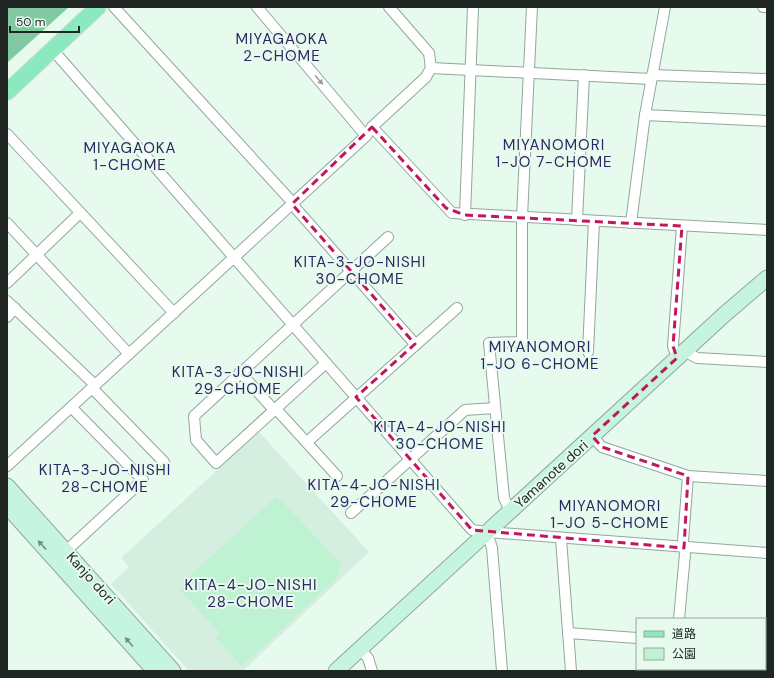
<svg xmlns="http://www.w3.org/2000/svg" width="774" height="678" viewBox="0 0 774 678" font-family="'DM Sans','Noto Sans JP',sans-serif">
<rect width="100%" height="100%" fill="#e6faee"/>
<path fill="#d4efdf" d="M259 432 369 552 243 671H189L111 584 129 567 121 558Z"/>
<path fill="#bff1d3" d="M276 497 281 500 341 564 337 578 242 666 216 638 220 633 180 590 184 587 181 584Z"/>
<path fill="#81caa1" d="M7 7H69L7 63Z"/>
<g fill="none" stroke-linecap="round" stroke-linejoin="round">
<g stroke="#94a69b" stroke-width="12">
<g id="street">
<path d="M114 7 293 203"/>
<path d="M257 7 366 136"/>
<path d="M763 7H767"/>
<path d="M52 49 472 530 487 532 492 548 502 671"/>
<path d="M431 68 651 79"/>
<path d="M652 75 767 79"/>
<path d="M645 115 767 121"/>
<path d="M372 127 452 213 767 230"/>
<path d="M7 134 174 313"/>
<path d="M292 204 415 344"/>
<path d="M465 215 473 7"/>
<path d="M577 220 584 75"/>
<path d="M7 223 129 354"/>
<path d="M631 223 645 115 665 7"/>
<path d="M7 283 80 213"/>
<path d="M7 301 95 385"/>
<path d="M7 317 15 308"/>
<path d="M684 351 697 358 767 362"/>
<path d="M588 352 594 221"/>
<path d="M677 358 673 346 682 226"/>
<path d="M326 363 216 463 196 440 194 416 388 237"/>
<path d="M240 372 274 410"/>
<path d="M92 388 164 462"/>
<path d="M276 409 337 476"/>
<path d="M592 436 602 447 688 476 767 481"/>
<path d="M307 442 457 308"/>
<path d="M7 466 366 136 372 127 426 77 431 68 429 53 389 7"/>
<path d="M510 511 504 498 489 343 522 342V217L532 7"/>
<path d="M351 513 465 410 495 408"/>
<path d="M487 532 767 553"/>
<path d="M561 539 571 671"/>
<path d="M66 551 143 480 71 407"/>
<path d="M679 619 685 554 683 541 688 476"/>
<path d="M568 633 637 638"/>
<path d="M765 647H767"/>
<path d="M360 649 368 658 372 671"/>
<path d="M675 671V669"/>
<path d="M766 671 767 656"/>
</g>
</g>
<g stroke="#94a69b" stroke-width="17">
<g id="secondary">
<path d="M7 486 173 671"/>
<path d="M7 506 155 671"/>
<path d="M336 671 725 314 767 278"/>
</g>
</g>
<g stroke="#dbdcdc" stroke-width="18">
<path id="primary" d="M7 92 98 7"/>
</g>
<use href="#street" stroke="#fff" stroke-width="10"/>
<use href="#secondary" stroke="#c5f4df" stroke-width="15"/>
<use href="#primary" stroke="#8ce9bf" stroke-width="16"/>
</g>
<defs><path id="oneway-solid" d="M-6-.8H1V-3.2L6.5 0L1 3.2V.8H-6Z"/></defs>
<use fill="#9b9e9c" href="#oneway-solid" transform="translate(319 80) rotate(50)"/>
<g fill="#728e81">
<use href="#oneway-solid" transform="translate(42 545) rotate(-133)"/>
<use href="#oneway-solid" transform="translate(129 642) rotate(-131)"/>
</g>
<path fill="none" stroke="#c2185b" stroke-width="3" stroke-dasharray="8 5" stroke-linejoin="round" d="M372 127 446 208 465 215 682 226 673 346 677 358 592 436 602 447 688 476 684 548 472 530 356 397 415 344 292 204Z"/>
<g text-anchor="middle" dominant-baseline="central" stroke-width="4" stroke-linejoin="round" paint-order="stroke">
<g font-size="14" fill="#202723" stroke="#e6faee">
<text transform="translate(551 474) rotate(-42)">Yamanote dori</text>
<text transform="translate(91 578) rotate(48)">Kanjo dori</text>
</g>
<g font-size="15" letter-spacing="1" fill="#2c2762" stroke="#e6faee">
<text x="282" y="39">MIYAGAOKA<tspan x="282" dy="17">2-CHOME</tspan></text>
<text x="554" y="145">MIYANOMORI<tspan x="554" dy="17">1-JO 7-CHOME</tspan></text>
<text x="130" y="148">MIYAGAOKA<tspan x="130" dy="17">1-CHOME</tspan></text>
<text x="360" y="262">KITA-3-JO-NISHI<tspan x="360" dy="17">30-CHOME</tspan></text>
<text x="540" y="347">MIYANOMORI<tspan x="540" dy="17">1-JO 6-CHOME</tspan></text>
<text x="238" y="372">KITA-3-JO-NISHI<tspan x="238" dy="17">29-CHOME</tspan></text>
<text x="440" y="427">KITA-4-JO-NISHI<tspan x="440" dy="17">30-CHOME</tspan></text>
<text x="105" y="470">KITA-3-JO-NISHI<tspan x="105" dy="17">28-CHOME</tspan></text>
<text x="374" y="485">KITA-4-JO-NISHI<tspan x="374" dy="17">29-CHOME</tspan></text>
<text x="610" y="506">MIYANOMORI<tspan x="610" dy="17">1-JO 5-CHOME</tspan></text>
<text x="251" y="585">KITA-4-JO-NISHI<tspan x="251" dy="17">28-CHOME</tspan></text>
</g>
</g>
<rect width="774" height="678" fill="none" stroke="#202723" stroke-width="16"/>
<rect x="636" y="618" width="130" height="52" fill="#e6faee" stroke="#97a69d"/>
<rect x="644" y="631" width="20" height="6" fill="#8ce9bf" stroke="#97a69d"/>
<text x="672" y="638" font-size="12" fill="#202723">道路</text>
<rect x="644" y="648" width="20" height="12" fill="#bff1d3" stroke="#97a69d"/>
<text x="672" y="658" font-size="12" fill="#202723">公園</text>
<path d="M10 26v6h69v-6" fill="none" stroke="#202723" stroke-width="2"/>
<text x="16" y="26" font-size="12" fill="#202723" stroke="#e6faee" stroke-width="3" paint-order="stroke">50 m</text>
</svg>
